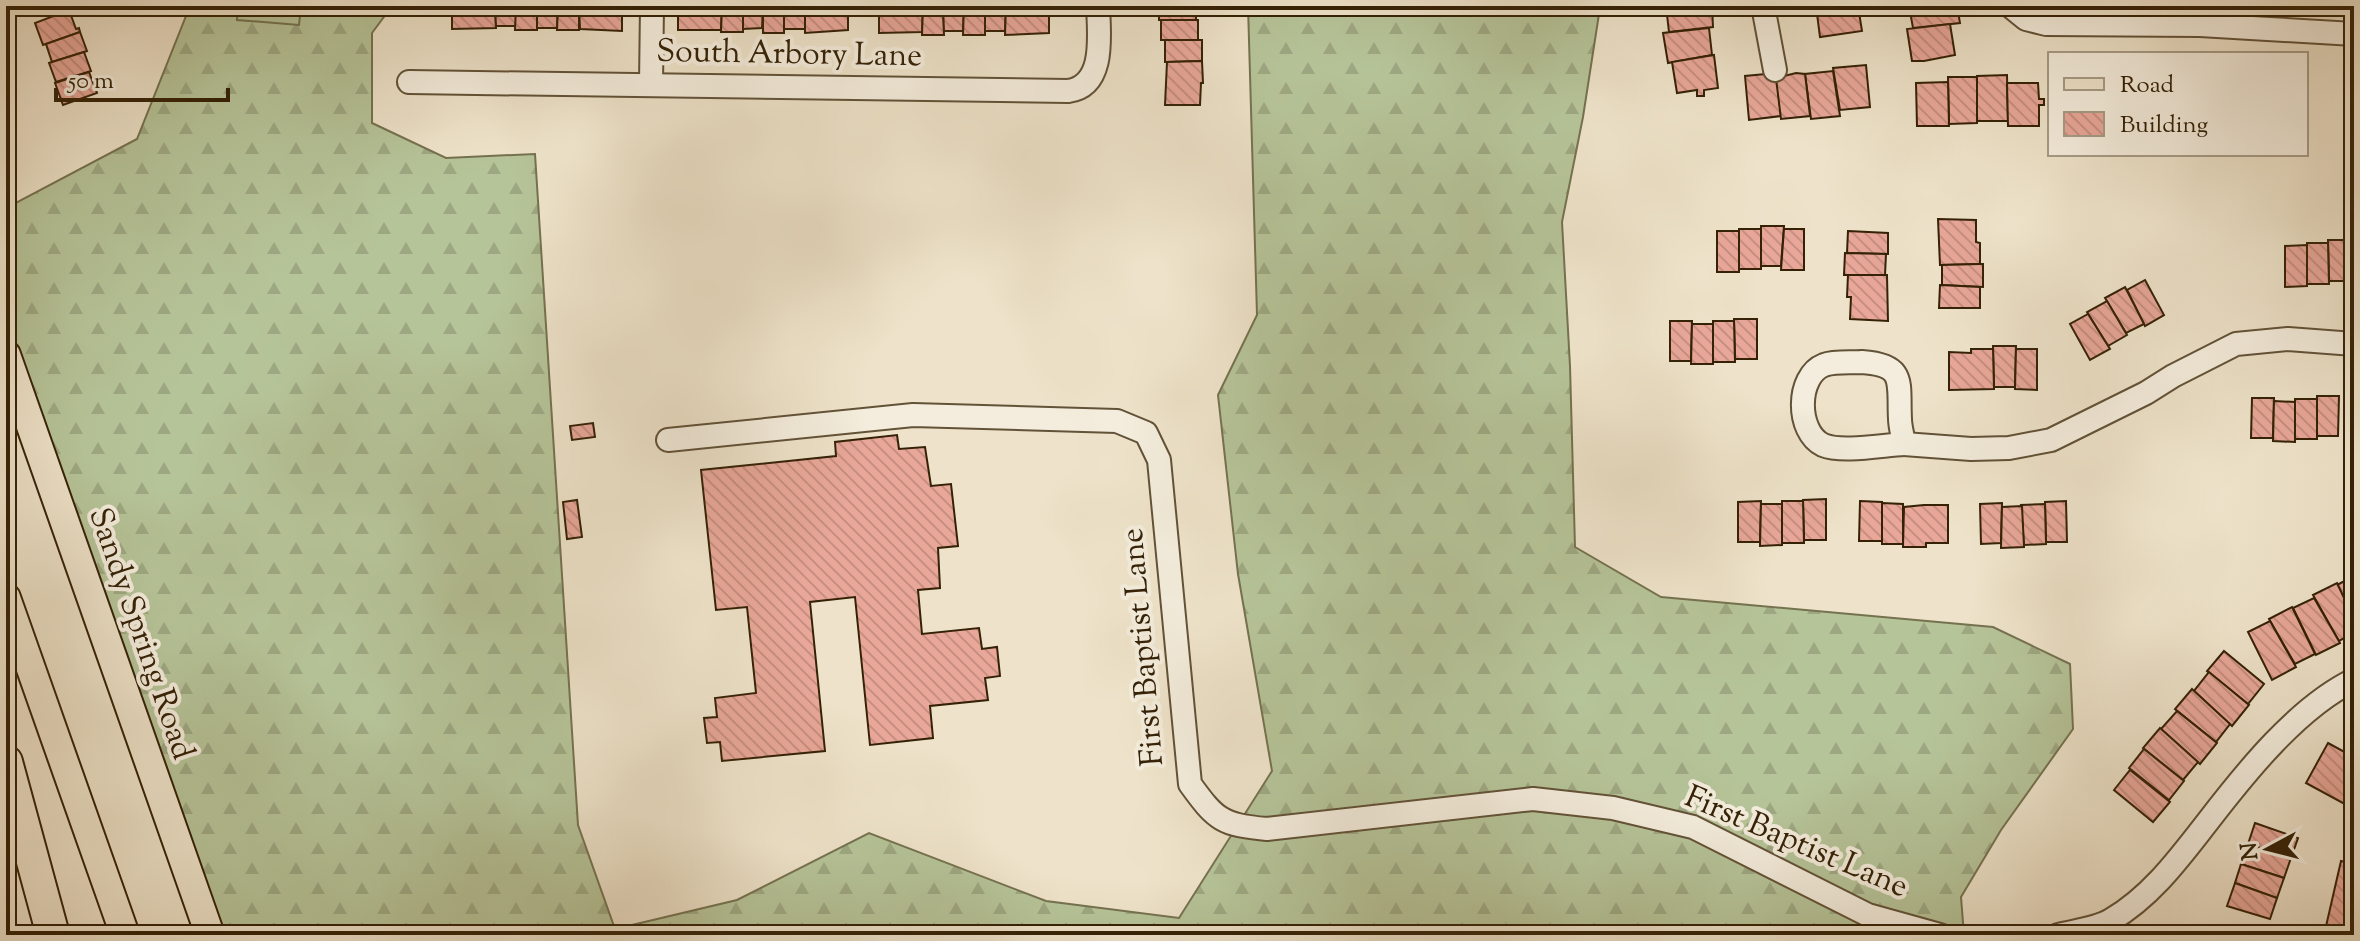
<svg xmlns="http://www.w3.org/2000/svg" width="2360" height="941" viewBox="0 0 2360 941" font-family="'Sorts Mill Goudy',serif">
<defs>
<pattern id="forest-firs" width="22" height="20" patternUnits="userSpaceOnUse" patternTransform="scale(2)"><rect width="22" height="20" fill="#b6c499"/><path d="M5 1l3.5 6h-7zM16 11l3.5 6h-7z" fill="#9da882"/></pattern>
<pattern id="building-back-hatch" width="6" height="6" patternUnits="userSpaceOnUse" patternTransform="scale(2)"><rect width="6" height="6" fill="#e8a799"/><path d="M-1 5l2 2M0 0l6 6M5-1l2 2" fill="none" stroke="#c88f82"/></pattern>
</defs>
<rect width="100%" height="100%" fill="#eee3ca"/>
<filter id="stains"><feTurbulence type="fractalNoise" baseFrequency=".0025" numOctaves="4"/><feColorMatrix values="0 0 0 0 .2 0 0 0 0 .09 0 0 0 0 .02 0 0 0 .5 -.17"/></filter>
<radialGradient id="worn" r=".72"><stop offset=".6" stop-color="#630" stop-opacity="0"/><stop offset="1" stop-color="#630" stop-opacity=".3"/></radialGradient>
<path fill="url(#forest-firs)" stroke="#757250" stroke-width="2" d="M190 6H392L372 33V123L446 158 535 154 578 825 615 929 737 900 869 833 1046 901 1179 918 1272 771 1238 574 1218 395 1257 315 1248 6H1594L1599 14 1583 117 1562 222 1570 366 1575 547 1661 597 1993 627 2070 664 2073 729 2001 830 1961 897 1964 935H210L6 355V208L137 139Z"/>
<path fill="#b6c499" stroke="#757250" stroke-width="2" d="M238 6H301L299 25 237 20Z"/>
<g fill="url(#building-back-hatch)" stroke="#342106" stroke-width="2">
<path d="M452 6H495L496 28 452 29Z"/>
<path d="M495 6H516V26H496Z"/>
<path d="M516 6H537V30H515Z"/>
<path d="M537 6H558L557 28H537Z"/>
<path d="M558 6H579V30H557Z"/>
<path d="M579 6H622V31L580 29Z"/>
<path d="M678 6H722L721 30H678Z"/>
<path d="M722 6H743V32H721Z"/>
<path d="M743 6H763L762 28 743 29Z"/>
<rect x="763" y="6" width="21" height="27"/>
<rect x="784" y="6" width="21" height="23"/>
<path d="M805 6H848V30L805 33Z"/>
<path d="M879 6H923L922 32 879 33Z"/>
<path d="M923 6H943L944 35H922Z"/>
<path d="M943 6H964L963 31H944Z"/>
<path d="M964 6H985V35H963Z"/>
<path d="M985 6H1006L1005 31H985Z"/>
<path d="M1006 6H1049V33L1005 35Z"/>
<rect x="1159" y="6" width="37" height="14"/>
<path d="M1666 6H1712L1713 27 1669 32Z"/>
<path d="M1816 6H1858L1862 31 1820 37Z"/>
<path d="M1909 6H1957L1960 23 1913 28Z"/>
<path d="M69 10 76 29 79 28 80 32 43 45 35 23Z"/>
<rect x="1161" y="20" width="37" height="20"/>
<path d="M1950 24 1955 55 1924 61H1912L1907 29Z"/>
<path d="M1709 28 1712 55 1668 63 1663 33Z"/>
<path d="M80 32 87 51 52 62 46 44Z"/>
<path d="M1165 40H1202V61L1165 62Z"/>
<path d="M84 52 91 71 56 82 49 63Z"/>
<path d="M1714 55 1718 88 1704 90V96H1697V90L1677 93 1672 62Z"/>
<path d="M1202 61 1203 83H1201L1200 105H1165L1167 62Z"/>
<path d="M1866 65 1870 107 1840 110 1833 68Z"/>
<path d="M1833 71 1840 116 1811 119 1805 74Z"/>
<path d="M89 72 97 93 63 105 55 83Z"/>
<path d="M1776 73 1781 116 1749 120 1745 76Z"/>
<path d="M1796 73 1805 74 1810 116 1781 119 1776 78Z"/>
<path d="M2007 75 2008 121H1977V76Z"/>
<path d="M1948 77H1977V123L1949 124Z"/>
<path d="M1948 82 1949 126H1917L1916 83Z"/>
<path d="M2007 83H2038L2039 99H2044V105H2039V126H2008Z"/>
<path d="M1938 219 1976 220V242L1980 243V264L1940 265Z"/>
<path d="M1761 226H1784L1781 266H1761Z"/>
<rect x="1739" y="229" width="22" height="40"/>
<path d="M1784 229H1804V270H1781Z"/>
<rect x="1717" y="231" width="22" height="41"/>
<path d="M1848 231 1888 233V254L1847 253Z"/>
<path d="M2328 240H2351L2349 281H2329Z"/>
<path d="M2307 243H2328L2329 284H2307Z"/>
<path d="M2351 243H2354V284H2349Z"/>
<path d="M2307 245V286L2285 287V246Z"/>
<path d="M1845 253 1886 254 1885 275H1844Z"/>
<path d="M1980 264H1983V287L1942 285V265Z"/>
<path d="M1848 275H1887L1888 321 1850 319 1851 297H1847Z"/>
<path d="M2145 280 2164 315 2145 326 2127 290Z"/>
<path d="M1940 285 1980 287V308H1939Z"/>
<path d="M2125 287 2144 324 2126 333 2105 298Z"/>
<path d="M2107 301 2127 335 2108 346 2087 312Z"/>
<path d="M2088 314 2110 349 2090 360 2070 324Z"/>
<path d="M1734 319H1757V359H1735Z"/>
<path d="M1670 321H1692L1691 361H1670Z"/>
<path d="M1713 321H1734L1735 362H1713Z"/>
<path d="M1692 324H1713V364H1691Z"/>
<path d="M1993 346H2016L2015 387H1994Z"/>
<path d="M1971 349H1993L1994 389 1949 390V352L1971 353Z"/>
<path d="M2016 349H2037V390L2015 389Z"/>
<path d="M2317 396H2339L2338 436H2317Z"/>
<path d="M2252 398H2274L2273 438H2251Z"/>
<rect x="2295" y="399" width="22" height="40"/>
<path d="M2274 401 2295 402V442L2273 441Z"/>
<path d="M593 423 595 437 572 440 570 426Z"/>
<path d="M897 435 899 449 925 447 931 486 951 484 958 546 938 548 940 588 918 590 922 634 979 628 982 649 997 647 1000 676 985 678 988 700 930 706 933 738 870 745 855 597 810 602 825 751 722 761 720 742 707 743 704 718 717 717 715 698 756 693 747 607 716 610 701 470 836 456 835 442Z"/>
<path d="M1826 499V540H1804L1803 500Z"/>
<path d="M577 500 582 537 567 539 563 502Z"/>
<path d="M1761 501 1760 542H1738V502Z"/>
<path d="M1782 501H1803L1804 543H1782Z"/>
<path d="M1860 501 1882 502V541H1859Z"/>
<path d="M2066 501 2067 542H2046L2045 502Z"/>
<path d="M1882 503 1903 504V544H1882Z"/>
<path d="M2002 503 2001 543 1981 544 1980 504Z"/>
<path d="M1761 504H1782V545L1760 546Z"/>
<path d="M2045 504 2046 544 2024 545 2021 505Z"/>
<path d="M1924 505H1948V543H1926V547H1903L1904 507Z"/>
<path d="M2022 506 2024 547 2001 548 2002 507Z"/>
<path d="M2354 576V619L2337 585Z"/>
<path d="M2337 583 2354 619V633L2339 641 2313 595Z"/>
<path d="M2314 598 2340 643 2316 655 2293 608Z"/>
<path d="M2292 607 2315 654 2295 664 2269 619Z"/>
<path d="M2270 621 2296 667 2272 680 2248 632Z"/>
<path d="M2224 651 2264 684 2248 704 2207 671Z"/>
<path d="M2209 672 2249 705 2232 726 2194 691Z"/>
<path d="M2192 689 2230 724 2216 742 2175 709Z"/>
<path d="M2177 711 2217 743 2200 764 2161 729Z"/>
<path d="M2160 728 2198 762 2183 780 2143 748Z"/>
<path d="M2328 743 2354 757V809L2306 783Z"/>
<path d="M2144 749 2184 781 2169 800 2129 768Z"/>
<path d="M2130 770 2170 802 2153 822 2114 790Z"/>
<path d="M2255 823 2298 838 2291 858 2248 844Z"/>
<path d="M2248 844 2291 858 2284 878 2241 864Z"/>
<path d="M2341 861 2354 864V935H2324Z"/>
<path d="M2241 864 2284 878 2277 898 2235 883Z"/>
<path d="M2235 883 2277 898 2270 919 2227 906Z"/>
<path d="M2220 926 2257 935H2218Z"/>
</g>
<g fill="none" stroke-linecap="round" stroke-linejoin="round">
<g stroke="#625237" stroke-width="26">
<g id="minor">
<path d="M1763 6 1775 70"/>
<path d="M2010 6 2026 19 2046 24 2200 25 2354 34"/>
<path d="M409 82 1068 91C1106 86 1099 34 1098 6"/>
<path d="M651 84 652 6"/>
<path d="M1862 362C1907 365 1898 383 1900 419 1900 427 1903 436 1904 444 1883 445 1842 453 1823 445 1796 432 1796 376 1824 365 1835 361 1851 363 1862 362Z"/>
<path d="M668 440 913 415 1117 421 1146 433 1159 460 1190 784C1216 820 1222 825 1267 829L1533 799 1613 808 1693 827 1868 915 1940 935"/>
<path d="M1904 444 1971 449 2009 448 2051 440 2146 393 2173 376 2236 344 2288 339 2354 344"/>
<path d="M2058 935C2074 931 2096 929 2111 920 2152 896 2180 857 2209 820 2246 772 2298 707 2354 680"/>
</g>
</g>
<g stroke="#342106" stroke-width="32">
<g id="major">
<path d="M6 355 210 935"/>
<path d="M6 598 125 935"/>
</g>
</g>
<g stroke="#342106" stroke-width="36">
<path id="highway" d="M6 762 53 935"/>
</g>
<use href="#minor" stroke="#f4eddd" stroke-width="22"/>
<use href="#major" stroke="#eee3ca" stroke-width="28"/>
<use href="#highway" stroke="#eee3ca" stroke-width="32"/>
</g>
<g text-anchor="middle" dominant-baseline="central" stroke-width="8" stroke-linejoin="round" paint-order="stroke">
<g font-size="32" fill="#342106" stroke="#f4eddd">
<text transform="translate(789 55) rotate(1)">South Arbory Lane</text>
<text transform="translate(140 634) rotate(71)">Sandy Spring Road</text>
<text transform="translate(1144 647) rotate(-95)">First Baptist Lane</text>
<text transform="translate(1796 843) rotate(23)">First Baptist Lane</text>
</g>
</g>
<rect width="2360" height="941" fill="none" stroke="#eee3ca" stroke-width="32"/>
<rect x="8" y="8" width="2344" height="925" fill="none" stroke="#342106" stroke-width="4"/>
<rect x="16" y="16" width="2328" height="909" fill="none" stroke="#342106" stroke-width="2"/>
<rect x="2048" y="52" width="260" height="104" fill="#f4eddd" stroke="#a79b87" stroke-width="2"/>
<rect x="2064" y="78" width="40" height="12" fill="#eee3ca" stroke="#a79b87" stroke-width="2"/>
<text x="2120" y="92" font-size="24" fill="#342106">Road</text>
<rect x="2064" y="112" width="40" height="24" fill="url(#building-back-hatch)" stroke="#a79b87" stroke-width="2"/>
<text x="2120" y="132" font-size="24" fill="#342106">Building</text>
<g transform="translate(2268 849) rotate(263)" stroke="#f4eddd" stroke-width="6" paint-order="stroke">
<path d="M0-6L14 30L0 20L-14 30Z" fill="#342106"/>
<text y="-12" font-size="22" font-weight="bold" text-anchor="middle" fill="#342106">N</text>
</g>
<path d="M56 88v12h172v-12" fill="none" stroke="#342106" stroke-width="4"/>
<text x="68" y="88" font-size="24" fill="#342106" stroke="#f4eddd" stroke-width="6" paint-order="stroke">50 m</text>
<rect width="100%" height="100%" filter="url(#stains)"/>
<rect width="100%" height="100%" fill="url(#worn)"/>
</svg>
